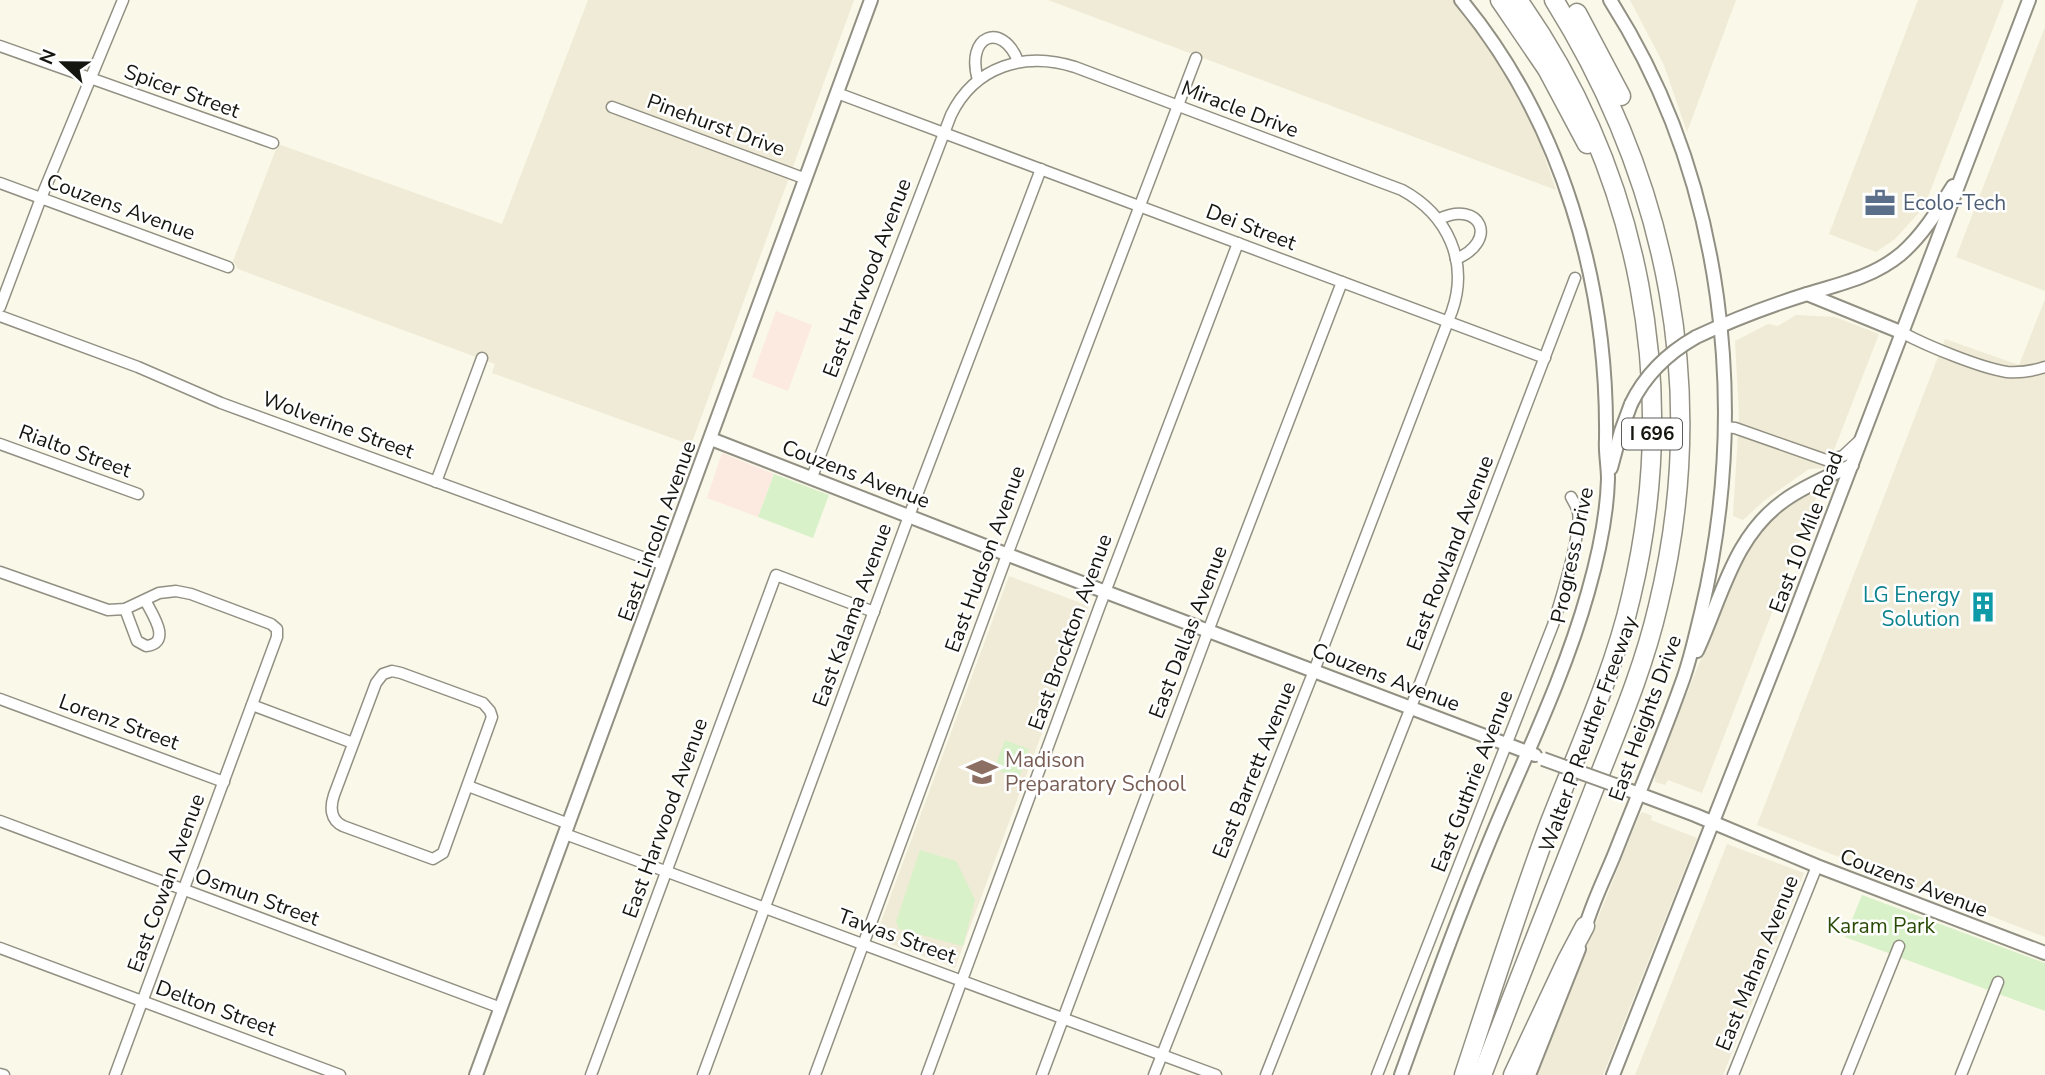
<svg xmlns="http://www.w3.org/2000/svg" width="2045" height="1075" viewBox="0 0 2045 1075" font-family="'Nunito Sans',sans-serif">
<rect width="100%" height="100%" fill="#faf8e9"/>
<g fill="#fce9e0">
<path d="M776 311 812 325 788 391 752 377Z"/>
<path d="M722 453 774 474 758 517 707 498Z"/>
</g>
<g fill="#efebd6">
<path d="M588 0H854L691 445 492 373 495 364 238 269 233 261 278 144 502 224Z"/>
<path d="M1048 0H1454L1492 52 1513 87 1534 126 1556 190Z"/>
<path d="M1630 0H1736L1687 132 1664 65Z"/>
<path d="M1918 0H2004L1924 207 1895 239 1876 252 1829 234Z"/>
<path d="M2045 27V291L1956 257Z"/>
<path d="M2045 299V937L1757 825 1945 339 2019 365Z"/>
<path d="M1796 315 1835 317 1879 334 1827 468 1809 469 1765 500 1743 520 1733 516 1739 416 1735 341 1768 324 1778 326Z"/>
<path d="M1821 486 1702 793 1668 780 1665 785 1655 782V774L1739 563 1751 543 1779 512 1801 496Z"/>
<path d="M1009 576 1089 606 955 968 875 938Z"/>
<path d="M1642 812 1652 816 1651 820 1697 838 1603 1075H1535L1639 816Z"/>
<path d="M1727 844 1804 873 1723 1075H1635Z"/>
</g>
<g fill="#d9f1c9">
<path d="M774 474 829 495 813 538 758 517Z"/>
<path d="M1005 740 1029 749 1019 778 994 769Z"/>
<path d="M920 850 956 861 975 900 963 946 899 929 896 922Z"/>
<path d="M1862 895 2045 963V1011L1845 937Z"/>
</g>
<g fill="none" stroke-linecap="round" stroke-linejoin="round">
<g stroke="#929083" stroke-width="13">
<g id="street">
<path d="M0 46 273 143"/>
<path d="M978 80C965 35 1002 21 1018 61"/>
<path d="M837 93 1545 358"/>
<path d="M612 107 806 179"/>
<path d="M0 183 228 267"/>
<path d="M1439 219C1481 199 1499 241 1456 259"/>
<path d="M0 307 41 198 123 0"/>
<path d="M0 316 138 367 221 403 664 565"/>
<path d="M1903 333C1927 346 1981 368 2007 372 2020 373 2033 371 2045 367"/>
<path d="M1725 427 1735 428 1826 460 1843 456 1859 441"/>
<path d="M0 444 138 494"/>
<path d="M812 477 951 115C975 66 1025 51 1075 67L1402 190C1448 215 1469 262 1452 311L1319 658 1154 1075"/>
<path d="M436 482 482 358"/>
<path d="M0 572 108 610 125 609 159 593 176 591 191 594 271 624 277 629V637L115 1075"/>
<path d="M125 609 137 641 146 646C173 643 152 614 145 600"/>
<path d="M392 671 401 673 483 703 490 711 492 717 443 853 433 859 343 826C330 820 330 807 334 795L376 683 383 674Z"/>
<path d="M0 699 224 782"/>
<path d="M252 705 353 743"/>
<path d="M468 786 569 824"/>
<path d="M0 821 501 1008"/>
<path d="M565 834 1216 1075"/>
<path d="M0 948 340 1075"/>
<path d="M0 1074 4 1075"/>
<path d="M591 1075 776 575 874 612"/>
<path d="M703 1075 909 516 1041 169"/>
<path d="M815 1075 1007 555 1196 58"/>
<path d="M927 1075 1099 608 1238 243"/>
<path d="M1042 1075 1213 618 1342 282"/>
<path d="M1266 1075 1411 707 1575 278"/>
<path d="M1377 1075 1553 625C1560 602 1582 533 1578 512 1577 507 1573 501 1571 497"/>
<path d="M1733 1075 1817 866"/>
<path d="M1847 1075 1899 946"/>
<path d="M1961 1075 1998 982"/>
</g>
</g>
<g stroke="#929083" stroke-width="16">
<g id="secondary">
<path d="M1807 294 1903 333"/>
<path d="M1696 337C1732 320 1769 306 1807 294 1840 284 1873 277 1901 254 1923 235 1938 210 1953 186"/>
<path d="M711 439 998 551 1535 755"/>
<path d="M1611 468 1621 431 1631 404"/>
<path d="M1697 651C1722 597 1734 535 1785 500 1806 485 1830 476 1852 465"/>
<path d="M1615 785 1695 815 1817 866 2045 953"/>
<path d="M1584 932C1591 905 1605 878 1615 853 1637 797 1661 741 1681 685 1690 662 1695 637 1701 613 1750 408 1725 180 1610 0"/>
<path d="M476 1075 871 0"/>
<path d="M1401 1075C1431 992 1461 909 1495 828 1528 750 1565 674 1588 592 1598 557 1607 516 1608 479 1608 466 1605 452 1606 439 1608 283 1562 122 1461 0"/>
<path d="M1529 1075 1579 949"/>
<path d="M1613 1075 1787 634 2029 0"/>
</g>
</g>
<g stroke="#929083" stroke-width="21">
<g id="highway">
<path d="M1500 0 1547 69 1587 144"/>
<path d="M1577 13 1621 96"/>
<path d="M1464 1075C1492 990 1519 905 1550 822 1578 750 1614 671 1631 597 1681 389 1641 174 1518 0"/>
<path d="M1482 1075C1518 981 1555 887 1592 794 1616 732 1643 671 1658 606 1710 393 1669 184 1554 0"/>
<path d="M1513 1075 1566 962 1585 926"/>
</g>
</g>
<use href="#street" stroke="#fff" stroke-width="10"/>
<use href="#secondary" stroke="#fff" stroke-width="12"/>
<use href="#highway" stroke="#fff" stroke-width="18"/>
<g stroke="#929083" stroke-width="16" stroke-linecap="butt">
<g id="secondary-bridge">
<path d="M1631 404C1645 375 1668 353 1696 337"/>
<path d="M1543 759 1615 785"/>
</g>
</g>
<use href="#secondary-bridge" stroke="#fff" stroke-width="12"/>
</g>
<defs>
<g id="office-bare" transform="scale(2.415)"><path d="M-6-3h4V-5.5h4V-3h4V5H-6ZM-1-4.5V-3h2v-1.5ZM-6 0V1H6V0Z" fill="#5c6f8a" stroke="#fff" stroke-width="2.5" paint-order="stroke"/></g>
<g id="building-bare" transform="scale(2.415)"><path d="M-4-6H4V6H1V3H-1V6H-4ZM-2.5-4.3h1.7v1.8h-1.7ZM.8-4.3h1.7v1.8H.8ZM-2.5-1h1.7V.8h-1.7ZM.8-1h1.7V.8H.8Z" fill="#0f9aa8" stroke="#fff" stroke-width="2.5" paint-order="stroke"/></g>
<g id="school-bare" transform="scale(2.415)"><path d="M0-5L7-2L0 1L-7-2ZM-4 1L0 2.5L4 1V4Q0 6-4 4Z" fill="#8d6e63" stroke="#fff" stroke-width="2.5" paint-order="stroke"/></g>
</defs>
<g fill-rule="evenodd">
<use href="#office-bare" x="1880" y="203"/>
<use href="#building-bare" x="1983" y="607"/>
<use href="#school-bare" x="982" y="772"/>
</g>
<g text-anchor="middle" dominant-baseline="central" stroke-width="5" stroke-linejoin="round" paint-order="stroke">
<rect fill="#fff" stroke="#5c5c58" stroke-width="2" x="1622" y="418.5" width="60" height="31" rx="5"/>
<g font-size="19" font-weight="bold" fill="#161611">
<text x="1652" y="434">I 696</text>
</g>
<g font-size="21" fill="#161611" stroke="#fff">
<text transform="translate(182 91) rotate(20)">Spicer Street</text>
<text transform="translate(1240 109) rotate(21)">Miracle Drive</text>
<text transform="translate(716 125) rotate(20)">Pinehurst Drive</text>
<text transform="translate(121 207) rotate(20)">Couzens Avenue</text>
<text transform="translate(1251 227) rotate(21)">Dei Street</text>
<text transform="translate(867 278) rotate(-69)">East Harwood Avenue</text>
<text transform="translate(338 425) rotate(20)">Wolverine Street</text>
<text transform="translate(75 451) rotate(20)">Rialto Street</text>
<text transform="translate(856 474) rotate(21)">Couzens Avenue</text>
<text transform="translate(657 531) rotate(-70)">East Lincoln Avenue</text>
<text transform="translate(1806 532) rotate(-69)">East 10 Mile Road</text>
<text transform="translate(1450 553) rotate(-69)">East Rowland Avenue</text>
<text transform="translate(1572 555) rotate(-78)">Progress Drive</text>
<text transform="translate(985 559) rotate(-70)">East Hudson Avenue</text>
<text transform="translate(852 615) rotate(-70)">East Kalama Avenue</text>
<text transform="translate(1070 632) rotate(-70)">East Brockton Avenue</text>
<text transform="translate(1188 632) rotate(-69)">East Dallas Avenue</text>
<text transform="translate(1386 677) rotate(21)">Couzens Avenue</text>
<text transform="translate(1645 718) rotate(-70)">East Heights Drive</text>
<text transform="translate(119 722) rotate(20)">Lorenz Street</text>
<text transform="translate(1588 734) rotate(-70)">Walter P Reuther Freeway</text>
<text transform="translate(1254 770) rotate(-68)">East Barrett Avenue</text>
<text transform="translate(1472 781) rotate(-69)">East Guthrie Avenue</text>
<text transform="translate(665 818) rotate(-70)">East Harwood Avenue</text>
<text transform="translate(166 883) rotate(-70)">East Cowan Avenue</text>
<text transform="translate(1914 883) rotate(21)">Couzens Avenue</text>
<text transform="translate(257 897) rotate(20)">Osmun Street</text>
<text transform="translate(897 936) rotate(20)">Tawas Street</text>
<text transform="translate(1757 963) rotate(-68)">East Mahan Avenue</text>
<text transform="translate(216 1008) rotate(20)">Delton Street</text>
</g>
<g font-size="21" fill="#4e5e75" stroke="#fff" text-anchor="start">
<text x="1903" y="203">Ecolo-Tech</text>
</g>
<g font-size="21" fill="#0d838f" stroke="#fff" text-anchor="end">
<text x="1960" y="595">LG Energy<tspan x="1960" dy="24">Solution</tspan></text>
</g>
<g font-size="21" fill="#785e54" stroke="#fff" text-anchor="start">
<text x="1005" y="760">Madison<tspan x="1005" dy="24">Preparatory School</tspan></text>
</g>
<g font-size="21" fill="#2b4b07" stroke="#fff">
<text x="1881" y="926">Karam Park</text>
</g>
</g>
<g transform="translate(63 63) rotate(292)" stroke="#ffffff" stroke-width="5" paint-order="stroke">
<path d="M0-5L12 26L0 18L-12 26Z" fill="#161611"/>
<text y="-10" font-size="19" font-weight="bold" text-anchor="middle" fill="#161611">N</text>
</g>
</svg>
